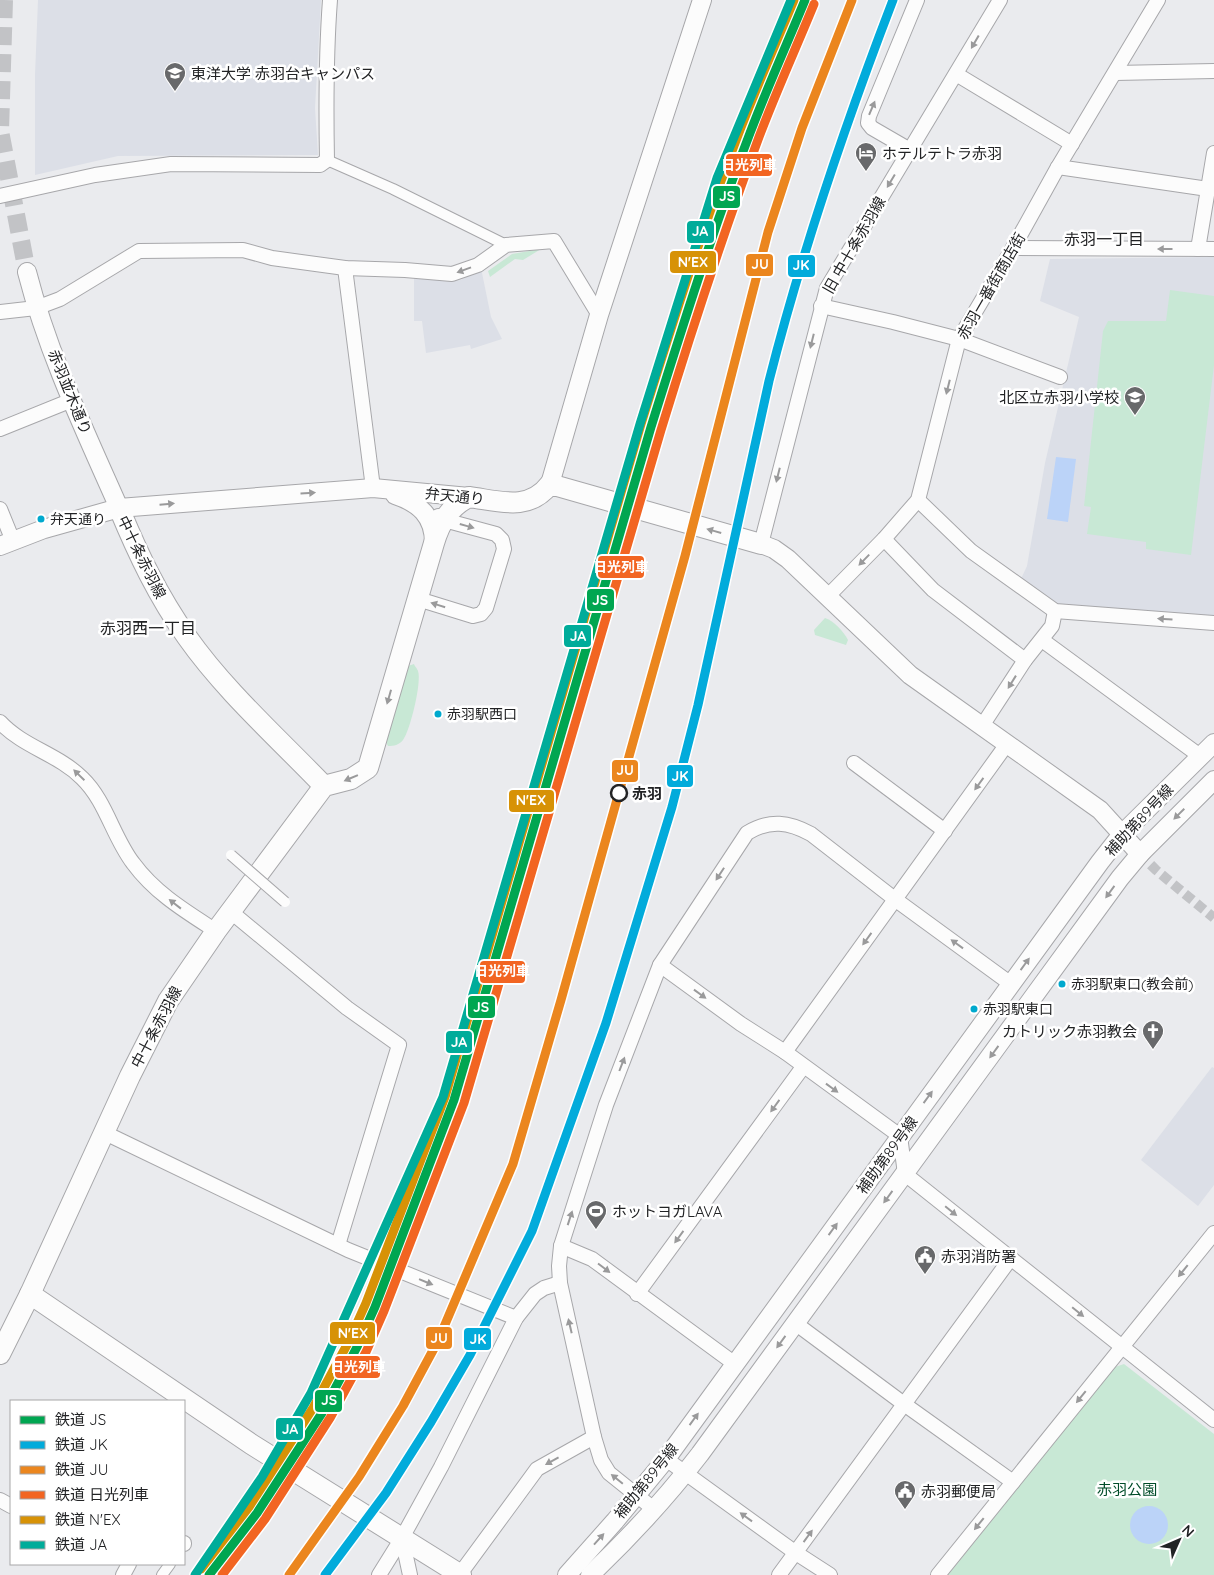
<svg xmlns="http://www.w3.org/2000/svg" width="1214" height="1575" viewBox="0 0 1214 1575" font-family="Quicksand,'Noto Sans JP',sans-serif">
<rect width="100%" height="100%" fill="#eaebee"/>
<g fill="#dcdfe7">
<path d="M38 0H321L315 108 318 155 118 156 35 175V75Z"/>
<path d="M1214 257V618L1055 605 1020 581 1027 566 1045 463 1079 317 1040 301 1050 259Z"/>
<path d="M481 268 491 317 502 339 471 349 470 345 426 353 422 321H414V278L452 281 461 280Z"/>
<path d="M1212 1067 1214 1068V1185L1198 1206 1141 1160Z"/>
</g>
<g fill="#c8e8d5">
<path d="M541 249 523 260 515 259 490 277 488 271 512 254Z"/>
<path d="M1170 290 1214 296V365L1191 555 1146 549V542L1087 534 1091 507 1084 506 1103 331 1108 321H1166Z"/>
<path d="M825 618C833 620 844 632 848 640L846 645 815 635 814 630Z"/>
<path d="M414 664C414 665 418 670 418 671 422 682 410 731 403 740 399 745 394 746 388 746L385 740 408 666Z"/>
<path d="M1124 1364 1214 1434V1575H948L1115 1367Z"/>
</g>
<g fill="#bbd3f8">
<path d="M1056 457 1076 459 1068 522 1047 519Z"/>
<circle cx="1149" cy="1525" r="19"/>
</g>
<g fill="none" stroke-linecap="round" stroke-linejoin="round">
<path stroke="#c2c3c6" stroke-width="10" stroke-dasharray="10 5" stroke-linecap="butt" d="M1140 854 1156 870 1214 918"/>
<path stroke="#c2c3c6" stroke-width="18" stroke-dasharray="18 9" stroke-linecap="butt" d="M4 0 0 131 27 272"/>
<g stroke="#a7a7aa" stroke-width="12">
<g id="pedestrian">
<path d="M327 160 393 189 506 245"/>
<path d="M162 1575 170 1564"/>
</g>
</g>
<g stroke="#a7a7aa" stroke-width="16">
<g id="minor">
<path d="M1115 73 1214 71"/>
<path d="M956 74 1072 144"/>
<path d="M910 150 872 128 868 123 869 116 917 0"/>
<path d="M1058 167 1208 189"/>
<path d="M0 196 95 175 171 164 320 165 327 160C326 107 326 53 330 0"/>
<path d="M1013 248 1214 249"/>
<path d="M1198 249 1214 153"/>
<path d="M345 268 373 488"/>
<path d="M821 306 893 322 959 339 1060 377"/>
<path d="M0 312 36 308 60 299 139 251 243 250 272 258 345 268 405 270 452 274 478 265 506 245 554 241 599 315"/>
<path d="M0 429 72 400"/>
<path d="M918 500 971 551 1055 611 1214 623"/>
<path d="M0 509 13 541"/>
<path d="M884 539 933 590 1025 660"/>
<path d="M761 544 827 288 1000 0"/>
<path d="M827 597 884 539 918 500 959 339 1013 248 1058 167 1158 0"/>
<path d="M418 599 473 616 481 614 486 608 504 549 502 540 496 534 444 520 438 516"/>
<path d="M1042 640 1200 756"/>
<path d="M0 722C23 747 58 754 82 778 106 801 113 837 133 863 155 893 185 911 216 931"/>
<path d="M982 726 1025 660 1052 626 1055 611"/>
<path d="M854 763 945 831"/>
<path d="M230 911 347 1008 399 1045 338 1245"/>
<path d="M660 965 741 1024 785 1052 900 1136 905 1174 1214 1420"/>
<path d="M785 1052 1007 744"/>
<path d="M105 1133 348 1250 516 1318"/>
<path d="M561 1246 592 1259 735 1364"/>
<path d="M637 1294 803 1067"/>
<path d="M795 1323 904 1404 1013 1482"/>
<path d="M666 1459 796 1553 830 1575"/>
<path d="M0 1500 11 1506"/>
<path d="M655 1510 609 1473 601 1460 594 1437 560 1283 559 1266 561 1246 606 1105 660 965 747 833C770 819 789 822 811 834L896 900 1011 984"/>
<path d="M402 1538 410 1575"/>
<path d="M184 1543V1544"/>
<path d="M460 1574 537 1469 594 1437"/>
<path d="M123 1575 129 1564"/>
<path d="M379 1575 402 1538 441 1467 516 1318 535 1294 544 1288 560 1283"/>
<path d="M779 1575 1011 1258"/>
<path d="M938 1575 1214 1233"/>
</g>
</g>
<g stroke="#a7a7aa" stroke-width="20">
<g id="tertiary">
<path d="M27 272C48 354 85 431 119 508"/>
<path d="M550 484 599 315 702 0"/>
<path d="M395 495C419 503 434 516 434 543"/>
<path d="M761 544 774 549 788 559 910 675 1100 810 1140 854"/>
<path d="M0 546 44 529 119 508 373 488 469 497"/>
<path d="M567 1575 615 1521 666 1459 1100 862 1122 834 1214 743"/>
<path d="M590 1575C630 1537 667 1497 700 1454L1120 878 1140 854 1214 780"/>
</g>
</g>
<g stroke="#a7a7aa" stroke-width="22">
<g id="secondary">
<path d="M119 508C138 554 158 596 187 637 225 691 278 738 324 786"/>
<path d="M30 1294 251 1444 461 1575"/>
<path d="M0 1354 30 1294 130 1076 168 1001 216 931 324 786 351 779 368 768 434 543C440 523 449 507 469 497 499 501 529 512 550 484L761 544"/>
</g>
</g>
<use href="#pedestrian" stroke="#fcfcfc" stroke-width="10"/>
<use href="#minor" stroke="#fcfcfc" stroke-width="14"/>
<use href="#tertiary" stroke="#fcfcfc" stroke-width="18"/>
<use href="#secondary" stroke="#fcfcfc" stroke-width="20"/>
<g stroke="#a7a7aa" stroke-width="12" stroke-linecap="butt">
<path id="pedestrian-bridge" d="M231 855 285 902"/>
</g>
<use href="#pedestrian-bridge" stroke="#fcfcfc" stroke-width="10"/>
<g stroke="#fff" stroke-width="12">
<path id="rail-1" d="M209 1575 257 1513 322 1413 357 1347 375 1307 454 1100 651 427C682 328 713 229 750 133 767 88 787 44 805 0"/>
</g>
<g stroke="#fff" stroke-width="12">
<path id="rail-2" d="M325 1575 386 1493 431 1422 470 1355 532 1231 606 1023 672 807 698 705 769 381C802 251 845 125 893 0"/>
</g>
<g stroke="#fff" stroke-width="12">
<path id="rail-3" d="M289 1575 359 1477 403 1406 438 1341 513 1164 561 1000 685 556 768 232 802 128 852 0"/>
</g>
<g stroke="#fff" stroke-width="12">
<path id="rail-4" d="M222 1575 265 1519 330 1418 366 1352 384 1311 464 1103 661 430C691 332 723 234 759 137 776 92 796 48 814 4"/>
</g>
<g stroke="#fff" stroke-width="12">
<path id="rail-5" d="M201 1569 249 1507 313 1408 348 1343 366 1303 445 1097 641 424C672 325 703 226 740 130 757 86 776 43 794 0"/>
</g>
<g stroke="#fff" stroke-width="12">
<path id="rail-6" d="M195 1575 262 1477 311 1393 443 1097 640 424 717 178 791 0"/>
</g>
<use href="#rail-1" stroke="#00a651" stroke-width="9"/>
<use href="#rail-2" stroke="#02abdb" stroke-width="9"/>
<use href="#rail-3" stroke="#eb861e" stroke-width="9"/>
<use href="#rail-4" stroke="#f26522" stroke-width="9"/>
<use href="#rail-5" stroke="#d79206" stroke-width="9"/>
<use href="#rail-6" stroke="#00ac9a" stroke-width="9"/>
</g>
<defs><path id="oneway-solid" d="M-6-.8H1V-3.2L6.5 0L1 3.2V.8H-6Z" transform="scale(1.25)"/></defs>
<g fill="#9a9a9b">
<use href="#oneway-solid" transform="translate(975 42) rotate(120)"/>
<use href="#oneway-solid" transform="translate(872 108) rotate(-67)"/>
<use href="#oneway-solid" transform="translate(891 181) rotate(121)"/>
<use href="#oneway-solid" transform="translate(1165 249) rotate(-180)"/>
<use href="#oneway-solid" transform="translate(464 270) rotate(160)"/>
<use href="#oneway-solid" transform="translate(812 341) rotate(104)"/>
<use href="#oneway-solid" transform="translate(948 387) rotate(104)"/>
<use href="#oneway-solid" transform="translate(778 475) rotate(104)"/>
<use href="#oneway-solid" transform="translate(308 493) rotate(-4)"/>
<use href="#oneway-solid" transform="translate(167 504) rotate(-5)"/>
<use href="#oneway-solid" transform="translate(467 526) rotate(16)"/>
<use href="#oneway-solid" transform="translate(714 531) rotate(-164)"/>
<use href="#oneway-solid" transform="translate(864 560) rotate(134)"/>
<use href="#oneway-solid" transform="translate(438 605) rotate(-163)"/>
<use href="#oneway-solid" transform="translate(1165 619) rotate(-176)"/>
<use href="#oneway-solid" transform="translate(1012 682) rotate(122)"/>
<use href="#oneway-solid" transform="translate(389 697) rotate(106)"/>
<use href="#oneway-solid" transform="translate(79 775) rotate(-136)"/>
<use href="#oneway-solid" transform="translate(351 778) rotate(157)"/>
<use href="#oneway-solid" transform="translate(979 784) rotate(126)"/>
<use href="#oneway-solid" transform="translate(1179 814) rotate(135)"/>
<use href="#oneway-solid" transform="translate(720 874) rotate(123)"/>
<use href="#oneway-solid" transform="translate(1110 892) rotate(126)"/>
<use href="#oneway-solid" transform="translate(175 904) rotate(-142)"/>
<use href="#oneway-solid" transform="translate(867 939) rotate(126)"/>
<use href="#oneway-solid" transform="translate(957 944) rotate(-144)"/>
<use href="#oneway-solid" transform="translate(1025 964) rotate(-54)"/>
<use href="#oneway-solid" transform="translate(700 994) rotate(36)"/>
<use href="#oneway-solid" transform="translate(994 1052) rotate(126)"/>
<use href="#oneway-solid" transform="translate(622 1064) rotate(-69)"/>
<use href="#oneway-solid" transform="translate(832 1088) rotate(36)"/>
<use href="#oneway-solid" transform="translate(928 1097) rotate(-54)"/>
<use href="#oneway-solid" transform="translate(775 1106) rotate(126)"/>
<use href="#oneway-solid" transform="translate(888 1197) rotate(126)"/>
<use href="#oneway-solid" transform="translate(951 1211) rotate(39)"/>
<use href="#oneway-solid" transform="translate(570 1218) rotate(-72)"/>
<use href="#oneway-solid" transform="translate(833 1229) rotate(-54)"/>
<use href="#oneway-solid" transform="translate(679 1237) rotate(126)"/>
<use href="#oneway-solid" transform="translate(604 1268) rotate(37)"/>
<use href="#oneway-solid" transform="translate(1183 1271) rotate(129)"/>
<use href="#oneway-solid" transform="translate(426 1282) rotate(22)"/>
<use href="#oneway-solid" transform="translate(1078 1312) rotate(39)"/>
<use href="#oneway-solid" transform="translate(570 1326) rotate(-103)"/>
<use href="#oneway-solid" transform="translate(781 1342) rotate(126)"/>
<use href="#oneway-solid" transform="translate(1081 1397) rotate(129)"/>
<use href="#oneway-solid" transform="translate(694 1419) rotate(-54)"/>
<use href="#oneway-solid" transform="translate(552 1461) rotate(151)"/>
<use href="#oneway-solid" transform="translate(617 1479) rotate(-141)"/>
<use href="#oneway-solid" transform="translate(746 1517) rotate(-144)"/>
<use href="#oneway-solid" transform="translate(979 1524) rotate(129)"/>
<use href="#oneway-solid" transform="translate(808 1536) rotate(-54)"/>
<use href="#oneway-solid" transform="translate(599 1539) rotate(-48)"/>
</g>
<defs>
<g id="university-pin" transform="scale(1.125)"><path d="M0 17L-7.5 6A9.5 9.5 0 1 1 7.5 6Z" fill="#68696b" stroke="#fff"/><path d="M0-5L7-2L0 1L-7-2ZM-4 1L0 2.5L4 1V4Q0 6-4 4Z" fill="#fff"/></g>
<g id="hotel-pin" transform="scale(1.125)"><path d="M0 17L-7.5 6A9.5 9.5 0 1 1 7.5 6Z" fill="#68696b" stroke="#fff"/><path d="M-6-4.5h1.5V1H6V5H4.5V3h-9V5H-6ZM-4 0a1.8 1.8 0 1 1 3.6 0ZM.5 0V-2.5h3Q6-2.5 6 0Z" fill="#fff"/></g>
<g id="school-pin" transform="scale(1.125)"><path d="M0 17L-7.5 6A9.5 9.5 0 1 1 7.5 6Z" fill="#68696b" stroke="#fff"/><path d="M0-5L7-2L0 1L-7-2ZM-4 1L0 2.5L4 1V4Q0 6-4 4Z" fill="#fff"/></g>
<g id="church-pin" transform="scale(1.125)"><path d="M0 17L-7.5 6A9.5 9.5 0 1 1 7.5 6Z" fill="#68696b" stroke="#fff"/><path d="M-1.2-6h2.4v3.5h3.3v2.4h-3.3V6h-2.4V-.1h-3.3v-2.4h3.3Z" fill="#fff"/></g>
<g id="stadium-pin" transform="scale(1.125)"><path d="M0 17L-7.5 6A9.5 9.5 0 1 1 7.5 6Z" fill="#68696b" stroke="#fff"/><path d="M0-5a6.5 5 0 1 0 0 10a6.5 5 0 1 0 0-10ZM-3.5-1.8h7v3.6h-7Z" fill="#fff"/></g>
<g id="civic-pin" transform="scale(1.125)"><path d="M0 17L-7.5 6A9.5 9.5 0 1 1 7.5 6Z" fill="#68696b" stroke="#fff"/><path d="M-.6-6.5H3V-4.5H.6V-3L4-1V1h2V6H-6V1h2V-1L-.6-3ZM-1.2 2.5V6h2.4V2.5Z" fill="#fff"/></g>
</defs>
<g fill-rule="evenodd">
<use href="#university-pin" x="175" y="73"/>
<use href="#hotel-pin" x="866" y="153"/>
<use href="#school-pin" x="1135" y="397"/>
<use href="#church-pin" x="1153" y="1031"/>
<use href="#stadium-pin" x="596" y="1211"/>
<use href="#civic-pin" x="925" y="1256"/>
<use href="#civic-pin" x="905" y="1491"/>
</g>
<g fill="#00a9ce" stroke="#fff" stroke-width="2">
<circle cx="41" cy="519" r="4.5"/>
<circle cx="438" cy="714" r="4.5"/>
<circle cx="1062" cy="984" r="4.5"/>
<circle cx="974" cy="1009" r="4.5"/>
</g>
<circle fill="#fff" stroke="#222325" stroke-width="2.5" cx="619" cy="793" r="8"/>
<g text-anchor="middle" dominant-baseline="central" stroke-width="5" stroke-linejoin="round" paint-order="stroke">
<g font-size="14" fill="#222325" stroke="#fff" text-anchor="start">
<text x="50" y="519">弁天通り</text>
<text x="447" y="714">赤羽駅西口</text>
<text x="1071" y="984">赤羽駅東口(教会前)</text>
<text x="983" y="1009">赤羽駅東口</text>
</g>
<g font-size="15" fill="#222325" stroke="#fff" text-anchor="start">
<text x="191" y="73">東洋大学 赤羽台キャンパス</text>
<text x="882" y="153">ホテルテトラ赤羽</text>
<text x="1119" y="397" text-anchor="end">北区立赤羽小学校</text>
<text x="1137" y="1031" text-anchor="end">カトリック赤羽教会</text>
<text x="612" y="1211">ホットヨガLAVA</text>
<text x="941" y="1256">赤羽消防署</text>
<text x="921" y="1491">赤羽郵便局</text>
</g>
<g font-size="15" fill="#222325" stroke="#fff">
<text transform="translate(854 245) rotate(-60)">旧 中十条赤羽線</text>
<text transform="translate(991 286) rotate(-60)">赤羽一番街商店街</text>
<text transform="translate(70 392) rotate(68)">赤羽並木通り</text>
<text transform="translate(455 496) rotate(6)">弁天通り</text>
<text transform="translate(142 557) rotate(64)">中十条赤羽線</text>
<text transform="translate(1139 820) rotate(-47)">補助第89号線</text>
<text transform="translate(156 1027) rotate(-62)">中十条赤羽線</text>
<text transform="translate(887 1155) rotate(-54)">補助第89号線</text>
<text transform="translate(646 1481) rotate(-51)">補助第89号線</text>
</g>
<g font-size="15" font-weight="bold" fill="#222325" stroke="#fff" text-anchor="start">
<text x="632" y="793">赤羽</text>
</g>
<g font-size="15" fill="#014c29" stroke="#fff">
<text x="1127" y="1489">赤羽公園</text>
</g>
<g font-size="16" fill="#222325" stroke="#fff">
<text x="1104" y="239">赤羽一丁目</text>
<text x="148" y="628">赤羽西一丁目</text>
</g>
</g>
<g stroke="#fff" stroke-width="2">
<rect x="725" y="153" width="48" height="24" rx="5" fill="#f26522"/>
<rect x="712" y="185" width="29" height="24" rx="5" fill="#00a651"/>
<rect x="686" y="220" width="29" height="24" rx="5" fill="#00ac9a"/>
<rect x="669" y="250" width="48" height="24" rx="5" fill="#d79206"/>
<rect x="745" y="253" width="29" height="24" rx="5" fill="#eb861e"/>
<rect x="787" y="254" width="29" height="24" rx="5" fill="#02abdb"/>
<rect x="597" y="555" width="48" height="24" rx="5" fill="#f26522"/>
<rect x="586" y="588" width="29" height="24" rx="5" fill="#00a651"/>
<rect x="563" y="624" width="29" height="24" rx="5" fill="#00ac9a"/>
<rect x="611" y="759" width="28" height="24" rx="5" fill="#eb861e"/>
<rect x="666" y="764" width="28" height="24" rx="5" fill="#02abdb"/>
<rect x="508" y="789" width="47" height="24" rx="5" fill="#d79206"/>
<rect x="479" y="960" width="47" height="24" rx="5" fill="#f26522"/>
<rect x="467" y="995" width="29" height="24" rx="5" fill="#00a651"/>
<rect x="445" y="1030" width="28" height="24" rx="5" fill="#00ac9a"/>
<rect x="329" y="1321" width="47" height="24" rx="5" fill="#d79206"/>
<rect x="425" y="1326" width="28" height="24" rx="5" fill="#eb861e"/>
<rect x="463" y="1327" width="29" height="24" rx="5" fill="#02abdb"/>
<rect x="334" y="1355" width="47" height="24" rx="5" fill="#f26522"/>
<rect x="314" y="1389" width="29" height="24" rx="5" fill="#00a651"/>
<rect x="275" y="1417" width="29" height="24" rx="5" fill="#00ac9a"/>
</g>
<g font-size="14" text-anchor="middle" font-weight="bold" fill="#fff">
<text x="749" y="170">日光列車</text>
<text x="727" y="201">JS</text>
<text x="700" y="236">JA</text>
<text x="693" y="267">N'EX</text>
<text x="760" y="269">JU</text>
<text x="801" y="270">JK</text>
<text x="621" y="572">日光列車</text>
<text x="600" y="605">JS</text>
<text x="578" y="641">JA</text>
<text x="625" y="775">JU</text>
<text x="680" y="781">JK</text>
<text x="531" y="805">N'EX</text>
<text x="502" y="976">日光列車</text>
<text x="481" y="1012">JS</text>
<text x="459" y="1047">JA</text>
<text x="353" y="1338">N'EX</text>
<text x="439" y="1343">JU</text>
<text x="478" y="1344">JK</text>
<text x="358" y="1372">日光列車</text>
<text x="329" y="1405">JS</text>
<text x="290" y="1434">JA</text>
</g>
<rect x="10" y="1400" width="175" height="165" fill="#ffffff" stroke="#a7a7a8"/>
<rect x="20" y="1416" width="25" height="8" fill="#00a651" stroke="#a7a7a8"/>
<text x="55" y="1425" font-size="15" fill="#222325">鉄道 JS</text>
<rect x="20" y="1441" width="25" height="8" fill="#02abdb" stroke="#a7a7a8"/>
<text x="55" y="1450" font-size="15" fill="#222325">鉄道 JK</text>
<rect x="20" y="1466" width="25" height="8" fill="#eb861e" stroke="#a7a7a8"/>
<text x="55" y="1475" font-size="15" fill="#222325">鉄道 JU</text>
<rect x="20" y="1491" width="25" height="8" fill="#f26522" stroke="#a7a7a8"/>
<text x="55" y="1500" font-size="15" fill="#222325">鉄道 日光列車</text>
<rect x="20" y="1516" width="25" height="8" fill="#d79206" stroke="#a7a7a8"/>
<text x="55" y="1525" font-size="15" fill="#222325">鉄道 N'EX</text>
<rect x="20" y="1541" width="25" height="8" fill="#00ac9a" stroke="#a7a7a8"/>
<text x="55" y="1550" font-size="15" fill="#222325">鉄道 JA</text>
<g transform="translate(1179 1540) rotate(45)" stroke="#ffffff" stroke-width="4" paint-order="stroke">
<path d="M0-4L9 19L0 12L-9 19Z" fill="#222325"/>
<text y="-8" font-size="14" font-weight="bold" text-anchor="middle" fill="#222325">N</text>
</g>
</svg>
